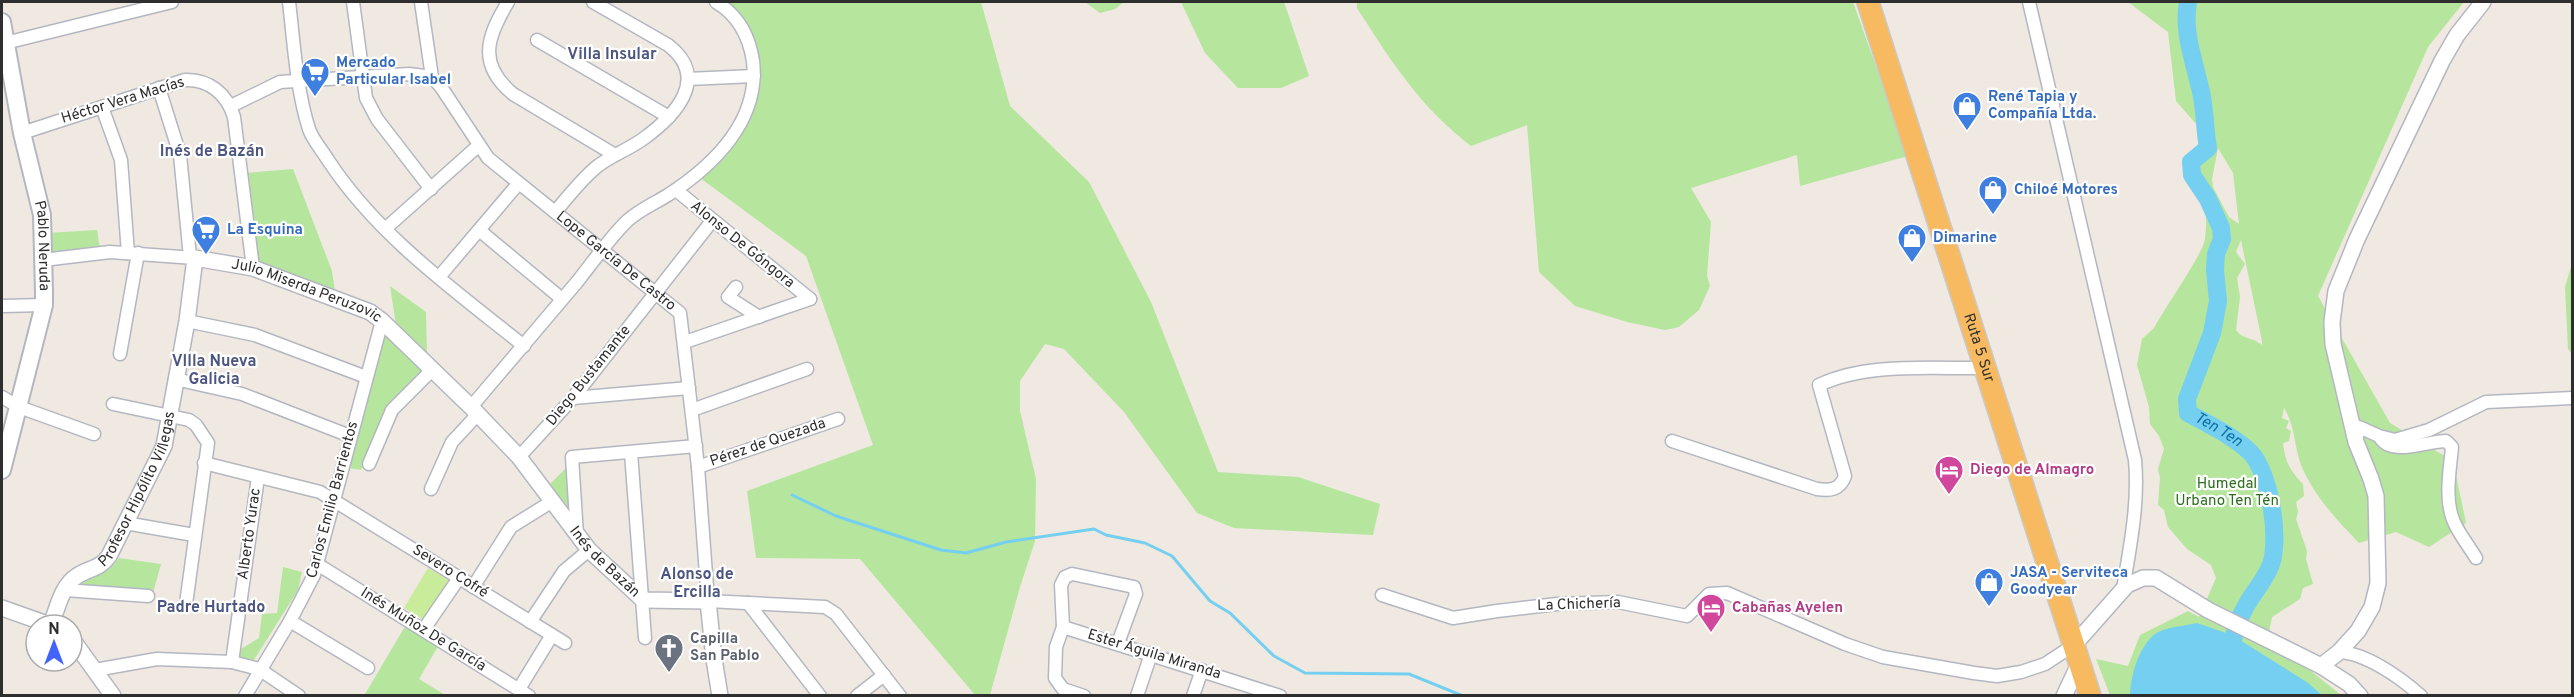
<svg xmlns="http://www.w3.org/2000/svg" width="2574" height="697" viewBox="0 0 2574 697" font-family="Overpass,sans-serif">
<rect width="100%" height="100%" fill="#efe9e1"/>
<g fill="#b6e59e" fill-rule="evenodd">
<path d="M718 2H981L1010 106 1089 182 1151 302 1218 472 1298 477 1380 504 1373 535 1234 528 1197 513 1124 412 1064 349 1045 344 1020 381V411L1036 479 1035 541 1020 587 990 695H975L860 559 756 558 747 491 873 445 806 256 696 175 725 146 752 95 748 42Z"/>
<path d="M1085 2H1124L1115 9 1100 13Z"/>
<path d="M1181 2H1284L1309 76 1281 88H1238L1205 53Z"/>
<path d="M1357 2H1853L1908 156 1800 186 1797 155 1691 188 1711 222 1707 276 1710 286 1699 310 1679 327 1665 330 1627 322 1575 306 1539 272 1527 125 1471 146C1420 107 1391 61 1357 8Z"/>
<path d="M2128 2H2464L2428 47 2318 296 2390 423 2453 461 2466 523 2429 547 2396 532 2359 543C2336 519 2314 496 2301 465 2294 446 2295 425 2284 408L2282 418 2289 421 2286 428 2291 431 2289 441 2283 443C2285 462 2290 470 2303 484L2304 496 2296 502 2298 512 2296 519 2307 551 2306 559 2313 584 2303 588 2300 599 2272 617 2266 647 2306 667 2341 695H2110L2096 659 2128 666 2140 635 2188 611 2199 617 2216 578 2211 565 2187 549 2168 527 2164 510 2158 505 2160 478 2158 469 2164 449 2159 436 2150 424 2149 407 2137 365 2142 339 2154 328C2163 311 2204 252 2205 239 2206 230 2207 217 2205 207 2202 181 2175 166 2210 148L2212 142 2176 101 2168 32ZM2218 148 2233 173 2239 224 2229 217 2213 187 2212 179ZM2241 240 2262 341V345C2253 337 2243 340 2236 330L2240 297 2237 278 2245 264 2236 252Z"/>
<path d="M293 169 332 271 335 292 257 265 246 173Z"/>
<path d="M97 230 100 249 48 256 47 233Z"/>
<path d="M2572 263V354L2568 349 2565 287Z"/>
<path d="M390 286 426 312 427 353 396 325Z"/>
<path d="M385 333 423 370 387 406 361 470 349 468Z"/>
<path d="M569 465 573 524 545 489Z"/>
<path d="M119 558 161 564 153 593 78 587C92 574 108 574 119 558Z"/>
<path d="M283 567 302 572 298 590 254 660 239 659 241 649 259 638 262 614 277 613Z"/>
<path d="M407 623 440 643 419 679 445 695 364 696Z"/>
</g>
<path fill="#c9ec9a" d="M428 568 450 581 426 621 404 608Z"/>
<path fill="#75cff0" d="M2197 623 2232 635 2308 683 2322 695H2130C2131 675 2138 648 2155 634 2164 627 2185 626 2197 623Z"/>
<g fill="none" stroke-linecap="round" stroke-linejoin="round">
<path stroke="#75cff0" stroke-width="3" d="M792 495 836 516 941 550 966 553 1006 542 1094 529 1106 535 1145 543 1172 556 1210 601 1230 613 1274 656 1305 673 1409 674 1463 696"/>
<path stroke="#75cff0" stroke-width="18" id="s1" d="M2188 2C2182 34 2196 65 2202 97 2205 114 2205 131 2208 148L2191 162 2192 175 2208 199 2221 228 2222 239 2216 254 2215 270 2218 301 2212 333 2187 399 2188 413C2208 424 2233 436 2250 452 2270 472 2282 544 2269 569 2263 582 2254 592 2247 604 2228 637 2229 659 2235 696"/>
<g stroke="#b4b7c1" stroke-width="15">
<g id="minor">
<path d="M289 2C294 43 296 88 309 129 312 139 322 150 328 160 377 235 454 290 524 346"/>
<path d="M353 2 366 98 377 119 431 189"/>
<path d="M421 2 432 77"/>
<path d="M508 2C487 37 477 64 513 94L615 155"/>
<path d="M2029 2 2135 460C2139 503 2130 547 2123 589"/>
<path d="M537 40 669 117"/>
<path d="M5 43 172 2"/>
<path d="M688 79 754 76"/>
<path d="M159 88 180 155 190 257"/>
<path id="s2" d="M231 106 280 82 409 74 432 77 441 87 488 158 680 313 698 467 708 601 825 607 836 614 900 696"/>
<path d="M102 107 121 160 128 253"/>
<path d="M22 133 185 80C209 79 227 94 234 117L253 268"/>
<path d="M676 190 810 299"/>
<path d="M555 212C569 196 582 178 599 165 613 155 629 149 643 139 675 116 711 78 668 45L593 2"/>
<path d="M385 229 478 146"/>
<path d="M479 230 562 299"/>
<path d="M43 260 110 252 195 258"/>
<path d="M439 277 518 184"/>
<path d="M736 287 728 297 759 317"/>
<path d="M2 306 44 305"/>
<path d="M187 321 255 335 366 377"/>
<path d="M685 342 810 299"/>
<path d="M120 354 138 253"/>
<path d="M175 379 242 394 350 436"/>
<path d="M2 397 19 407 94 434"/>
<path d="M573 398 689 388"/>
<path d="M113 404 189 420 196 425 208 443 186 604"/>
<path d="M471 407C507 365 542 323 577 282 593 262 608 240 626 222 637 211 655 203 668 195 714 165 760 120 753 61 749 35 738 15 716 2"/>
<path d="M692 410 807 369"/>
<path d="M2381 439C2393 456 2427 441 2446 441L2452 447C2450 470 2444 500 2454 522 2459 534 2469 546 2476 558"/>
<path d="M1672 441 1817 489C1830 491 1840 490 1845 476L1819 385C1867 362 1932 369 1985 368"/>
<path d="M2356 441 2359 427 2379 436 2395 440 2429 430 2486 402 2572 398"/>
<path d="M631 453 645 638"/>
<path d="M519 457 573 398 712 221"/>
<path d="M204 463 320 492 565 643"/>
<path d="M369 464 392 410 432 370"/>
<path d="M698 467 838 419"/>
<path d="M431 489 452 442 478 414"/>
<path d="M125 523 194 535"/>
<path d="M577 535 572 457 696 446"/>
<path d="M317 564 529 696"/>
<path d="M473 587 511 527 551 502"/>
<path d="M65 590 148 596"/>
<path d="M1382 595 1453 618 1497 611 1557 604 1618 602 1687 616 1709 594 1727 593 1845 644 1883 657 1974 673 1997 676 2021 672 2045 664 2074 645"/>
<path d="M748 603 820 696"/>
<path d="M290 621 368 668"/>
<path d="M530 622 564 571 589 550"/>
<path d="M1063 627 1280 696"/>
<path d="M424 629 459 578"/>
<path d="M2339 652C2366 653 2401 678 2421 696"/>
<path d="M232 662 258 477"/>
<path d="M95 670 157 659 232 662 259 669 299 696"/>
<path d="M519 689 552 635"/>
<path d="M245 696 290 621 314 575 382 321"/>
<path d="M857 696 884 675"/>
<path d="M1084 696 1063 689 1055 678 1056 647 1063 627 1061 585 1065 577 1072 574 1134 587 1136 594 1118 643"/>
<path d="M1137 696 1151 654"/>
<path d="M1193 696 1202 670"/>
</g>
</g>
<g stroke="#b4b7c1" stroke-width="18">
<g id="tertiary">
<path d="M2 608 50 625"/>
<path id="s3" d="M51 625C57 609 62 585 77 576 89 568 100 569 109 556L164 446 187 321 195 258 253 268 370 312 382 321 471 407 519 457 589 550 643 600 708 601 714 659 720 696"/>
<path d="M72 639 113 696"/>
<path d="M2074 645 2127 585 2143 578H2156L2208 610 2321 666 2349 684 2360 696"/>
<path d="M2321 666 2339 652 2358 631 2372 607 2378 583 2376 496 2371 479 2356 442 2333 344 2332 322 2336 291 2357 239 2442 61 2457 35 2483 2"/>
<path d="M2064 696 2079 664"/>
</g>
</g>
<g stroke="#b4b7c1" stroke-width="20">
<g id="secondary">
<path id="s4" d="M2 22 22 133 42 215 44 292V305L2 470"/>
</g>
</g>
<g stroke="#c9c9c9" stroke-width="24">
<g id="trunk">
<path id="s5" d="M1868 2 2090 696"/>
</g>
</g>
<use href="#minor" stroke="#fff" stroke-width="12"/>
<use href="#tertiary" stroke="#fff" stroke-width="15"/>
<use href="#secondary" stroke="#fff" stroke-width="16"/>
<use href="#trunk" stroke="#f8ba60" stroke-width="21"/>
</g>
<defs>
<g id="supermarket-pin" transform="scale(1.5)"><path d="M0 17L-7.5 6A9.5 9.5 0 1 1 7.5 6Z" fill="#3f7fe0" stroke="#fff"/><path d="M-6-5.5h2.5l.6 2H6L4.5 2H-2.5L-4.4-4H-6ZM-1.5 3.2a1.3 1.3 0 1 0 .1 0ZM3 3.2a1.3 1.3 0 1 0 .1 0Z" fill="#fff"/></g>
<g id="shop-pin" transform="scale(1.5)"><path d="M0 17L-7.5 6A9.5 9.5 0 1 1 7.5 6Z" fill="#3f7fe0" stroke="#fff"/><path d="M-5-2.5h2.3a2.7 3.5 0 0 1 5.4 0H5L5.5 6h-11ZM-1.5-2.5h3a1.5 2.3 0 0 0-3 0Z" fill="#fff"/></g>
<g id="hotel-pin" transform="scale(1.5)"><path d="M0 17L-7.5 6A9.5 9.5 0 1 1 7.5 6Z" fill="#d1479c" stroke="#fff"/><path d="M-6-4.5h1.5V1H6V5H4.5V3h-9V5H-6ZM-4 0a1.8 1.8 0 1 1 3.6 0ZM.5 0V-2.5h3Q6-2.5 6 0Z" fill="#fff"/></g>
<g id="church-pin" transform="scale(1.5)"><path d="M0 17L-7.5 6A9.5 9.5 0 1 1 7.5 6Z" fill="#6b7280" stroke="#fff"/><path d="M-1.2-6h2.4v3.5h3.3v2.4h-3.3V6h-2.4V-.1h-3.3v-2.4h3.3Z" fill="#fff"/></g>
</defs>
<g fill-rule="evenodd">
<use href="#supermarket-pin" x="315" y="72"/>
<use href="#shop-pin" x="1967" y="106"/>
<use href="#shop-pin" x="1993" y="190"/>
<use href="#supermarket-pin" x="206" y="230"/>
<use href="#shop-pin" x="1912" y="238"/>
<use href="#hotel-pin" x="1949" y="470"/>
<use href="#shop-pin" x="1989" y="582"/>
<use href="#hotel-pin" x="1711" y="608"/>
<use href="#church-pin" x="669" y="648"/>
</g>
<g text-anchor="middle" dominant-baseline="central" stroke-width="4.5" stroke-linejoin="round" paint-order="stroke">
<g font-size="15" font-weight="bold" fill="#366cbe" stroke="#fff" text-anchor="start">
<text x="336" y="63">Mercado<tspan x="336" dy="17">Particular Isabel</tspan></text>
<text x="1988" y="97">René Tapia y<tspan x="1988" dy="17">Compañía Ltda.</tspan></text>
<text x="2014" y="190">Chiloé Motores</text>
<text x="227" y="230">La Esquina</text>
<text x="1933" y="238">Dimarine</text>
<text x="2010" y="573">JASA - Serviteca<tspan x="2010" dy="17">Goodyear</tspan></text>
</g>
<g font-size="15" fill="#2e2e2e" stroke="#fff">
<text transform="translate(123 101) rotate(-17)">Héctor Vera Macías</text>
<text transform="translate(742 245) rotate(39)">Alonso De Góngora</text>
<text stroke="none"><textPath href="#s4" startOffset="228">Pablo Neruda</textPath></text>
<text stroke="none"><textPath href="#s2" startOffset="470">Lope García De Castro</textPath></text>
<text stroke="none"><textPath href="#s3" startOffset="525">Julio Miserda Peruzovic</textPath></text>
<text stroke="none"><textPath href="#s5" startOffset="363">Ruta 5 Sur</textPath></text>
<text transform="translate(589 376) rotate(-51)">Diego Bustamante</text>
<text transform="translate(768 443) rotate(-19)">Pérez de Quezada</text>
<text stroke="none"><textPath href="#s3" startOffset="168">Profesor Hipólito Villegas</textPath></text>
<text transform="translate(333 500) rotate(-75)">Carlos Emilio Barrientos</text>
<text transform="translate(250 534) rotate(-82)">Alberto Yurac</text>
<text stroke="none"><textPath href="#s3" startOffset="936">Inés de Bazán</textPath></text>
<text transform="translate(450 572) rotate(32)">Severo Cofré</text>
<text transform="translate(1579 605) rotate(-2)">La Chichería</text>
<text transform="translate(423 630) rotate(32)">Inés Muñoz De García</text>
<text transform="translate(1154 655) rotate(17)">Ester Águila Miranda</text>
</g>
<g font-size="15" font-weight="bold" fill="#b23c85" stroke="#fff" text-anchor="start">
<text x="1970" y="470">Diego de Almagro</text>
<text x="1732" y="608">Cabañas Ayelen</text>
</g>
<g font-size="15" fill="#2c6e1b" stroke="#fff">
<text x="2227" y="484">Humedal<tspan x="2227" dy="17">Urbano Ten Tén</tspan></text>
</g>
<g font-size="15" font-weight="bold" fill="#5b616d" stroke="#fff" text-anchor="start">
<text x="690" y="639">Capilla<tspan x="690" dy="17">San Pablo</tspan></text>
</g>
<g font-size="16" font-weight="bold" fill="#4d5680" stroke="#fff">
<text x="612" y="55">Villa Insular</text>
<text x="212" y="152">Inés de Bazán</text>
<text x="214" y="362">Vllla Nueva<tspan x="214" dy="18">Galicia</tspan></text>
<text x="697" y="575">Alonso de<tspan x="697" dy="18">Ercilla</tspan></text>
<text x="211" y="608">Padre Hurtado</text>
</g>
<g font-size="16" font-style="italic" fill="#0d6fa3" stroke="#fff">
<text stroke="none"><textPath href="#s1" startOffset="470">Ten Ten</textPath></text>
</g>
</g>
<rect width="2574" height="697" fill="none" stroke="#2e2e2e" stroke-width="6"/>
<g transform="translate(54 643)"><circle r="28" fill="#ffffff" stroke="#ababab" stroke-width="1.5"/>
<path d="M0-4.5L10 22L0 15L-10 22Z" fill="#4264fb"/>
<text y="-9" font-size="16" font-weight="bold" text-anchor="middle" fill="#2e2e2e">N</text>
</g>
</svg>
